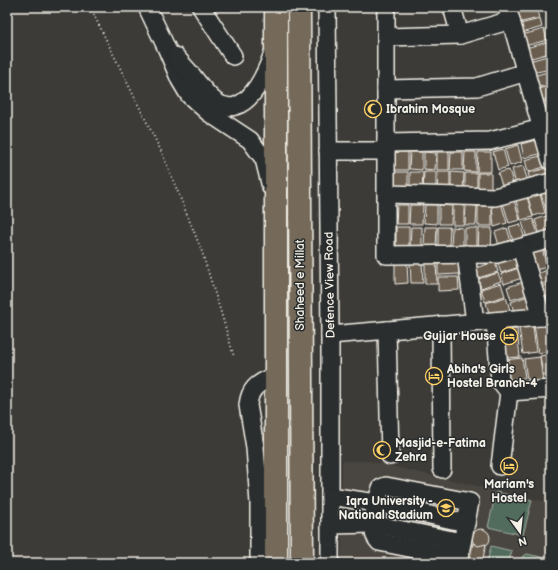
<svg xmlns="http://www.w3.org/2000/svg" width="558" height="570" viewBox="0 0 558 570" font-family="'Balsamiq Sans',sans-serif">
<rect width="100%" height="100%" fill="#3d3b38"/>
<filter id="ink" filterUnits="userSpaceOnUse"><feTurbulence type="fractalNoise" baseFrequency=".025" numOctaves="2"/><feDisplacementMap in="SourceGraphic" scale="8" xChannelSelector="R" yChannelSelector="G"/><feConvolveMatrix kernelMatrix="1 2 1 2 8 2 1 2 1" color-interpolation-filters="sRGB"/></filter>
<g filter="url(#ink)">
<path fill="#4a453f" d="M342 461H369L551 503V563H341Z"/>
<g fill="#516c5c" stroke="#a2aea2">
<path d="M496 492 532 500 523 535 488 527Z"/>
<path d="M491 546 512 551 508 563H487Z"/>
<path d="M527 554 550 559 549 563H518L522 557Z"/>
</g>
<g fill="#695d50" stroke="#f4f1e8">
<path d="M528 7H536L539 18 518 23 515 11Z"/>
<path d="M540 19 542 27 522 33 520 24Z"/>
<path d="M544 29 547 40 525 46 522 35Z"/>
<path d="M547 42 550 53 528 59 526 48Z"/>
<path d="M551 55V69L532 73 529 61Z"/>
<path d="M551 71V84L536 88 533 76Z"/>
<path d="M551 86V98L540 101 537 89Z"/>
<path d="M551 100V112L544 114 540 103Z"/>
<path d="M540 139 543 153 524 158 521 144Z"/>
<path d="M518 145 522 162 510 166 505 149Z"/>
<path d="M503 149 508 167 498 170 493 152Z"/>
<rect x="395" y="152" width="13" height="18"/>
<path d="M410 152H422V170L409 169Z"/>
<path d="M424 152 436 153 435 170 424 169Z"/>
<rect x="437" y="152" width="12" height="18"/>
<path d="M451 152H463V170H450Z"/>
<path d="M465 152H476V172L464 171Z"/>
<path d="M478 152H491V172H477Z"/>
<path d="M544 155 547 166 528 172 525 160Z"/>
<path d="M523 166 529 184 517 188 512 169Z"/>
<path d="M547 168 550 178 531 183 528 173Z"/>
<path d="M509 170 515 188 504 192 498 173Z"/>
<rect x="395" y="172" width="13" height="18"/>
<path d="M410 172H423L422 190H410Z"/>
<path d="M424 172H436V191H423Z"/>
<path d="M438 172H450V192H437Z"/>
<path d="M451 172 464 173 463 193 451 192Z"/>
<path d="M465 173H477V193L465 192Z"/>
<path d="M478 173H491V193L478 192Z"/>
<path d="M551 191V211L547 213 541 194Z"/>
<path d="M540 194 545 213 533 216 528 197Z"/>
<path d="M527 197 533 217 521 220 516 200Z"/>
<path d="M514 200 520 220 509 223 503 203Z"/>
<path d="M501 203 507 223 494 227 492 206Z"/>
<path d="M397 205H408V224H396Z"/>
<path d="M410 205H423L422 224H409Z"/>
<path d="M425 205H437V224L424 223Z"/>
<path d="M439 205 452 206 451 224H439Z"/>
<rect x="453" y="205" width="11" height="20"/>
<path d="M466 205 477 206 476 225H465Z"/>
<rect x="478" y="206" width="14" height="20"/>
<path d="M546 216 551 235 541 238 535 220Z"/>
<path d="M533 219 539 237 528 241 522 222Z"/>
<path d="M520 224 526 241 514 245 509 227Z"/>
<rect x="396" y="227" width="13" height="21"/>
<path d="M411 227H422V248H410Z"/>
<path d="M425 227H437L436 248 424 247Z"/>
<path d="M438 227H450L449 248H438Z"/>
<path d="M452 227 463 228V249H451Z"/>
<rect x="465" y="228" width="12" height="21"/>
<path d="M479 228H492L491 249H478Z"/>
<path d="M507 228 512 245 500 249 495 232Z"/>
<path d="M551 248V268L549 269 544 250Z"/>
<path d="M542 249 547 267 536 270 531 253Z"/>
<path d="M516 256 519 267 501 273 497 261Z"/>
<path d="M438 260H458L459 274 438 275Z"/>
<path d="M407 261 408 283 395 284V262Z"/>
<path d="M422 261 423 283H411L410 262Z"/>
<path d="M425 261H436L437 284H425Z"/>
<path d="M495 262 498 272 478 278 475 268Z"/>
<path d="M519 268 522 278 504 284 501 274Z"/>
<path d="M551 269V281L537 286 533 275Z"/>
<path d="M498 273 501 281 481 288 478 279Z"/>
<path d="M438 277H458L459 290 438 291Z"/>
<path d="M523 282 527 295 511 300 507 287Z"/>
<path d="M501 283 505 296 485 302 481 289Z"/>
<path d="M551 283V295L542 298 538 288Z"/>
<path d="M528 296 532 309 515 315 511 302Z"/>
<path d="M506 297 510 310 490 316 486 303Z"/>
<path d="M551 297V311L546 312 542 300Z"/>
<path d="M548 322 551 351 538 353 534 324Z"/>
<path d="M533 326 536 352 523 354 519 328Z"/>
<path d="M517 329 520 357 505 358 503 330Z"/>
<path d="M551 354V374L543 375 540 356Z"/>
<path d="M540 357 543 382 530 384 529 379H527L524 359Z"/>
<path d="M522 358 525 378 508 380 505 360Z"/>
<circle cx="481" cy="538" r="9"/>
<path d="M473 543 478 546 486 544 482 563H469Z"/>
</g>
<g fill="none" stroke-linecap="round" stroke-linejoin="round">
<g stroke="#f4f1e8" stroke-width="20">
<g id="minor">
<path d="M147 7 166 47 180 80 189 95 209 113 250 140 264 159 271 187"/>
<path d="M201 7 233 56"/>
<path d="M327 7 330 335V563"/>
<path d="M386 7V255L497 254 551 239"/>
<path d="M452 7 460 35"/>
<path d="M507 7 551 161"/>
<path d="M386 37 460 35 511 20"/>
<path d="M175 56C180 62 186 68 191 74 199 84 206 94 216 102 245 122 266 74 273 53"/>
<path d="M386 89 477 87 526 72"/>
<path d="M386 143 490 141 542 128"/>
<path d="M328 151H386"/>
<path d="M387 194 495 197 551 182"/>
<path d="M521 248 542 317"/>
<path d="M466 254 475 322"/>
<path d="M495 321 500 381 509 392 500 466"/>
<path d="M441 325 442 469"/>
<path d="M387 330 390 456"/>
<path d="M330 335 551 316"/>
<path d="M509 392 551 389"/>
<path d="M386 486 470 502 459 558 379 542C367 530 376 503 381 488Z"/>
<path d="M330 496 376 503 466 523"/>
<path d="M330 525 373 524 462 542"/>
<path d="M259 563V503L255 447 248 405C250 385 261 383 277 374"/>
</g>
</g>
<g stroke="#f4f1e8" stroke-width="25">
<g id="major">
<path d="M299 7 302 563"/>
<path d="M276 563V7"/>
</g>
</g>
<path stroke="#f4f1e8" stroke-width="2" stroke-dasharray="1 3" stroke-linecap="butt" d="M90 7 162 153 201 249 223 319 234 357"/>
<use href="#minor" stroke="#2a2d2e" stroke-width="17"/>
<use href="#major" stroke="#746a5a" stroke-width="22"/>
</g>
</g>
<defs>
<g id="mosque-ring" transform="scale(0.9)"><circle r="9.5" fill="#2a2d2e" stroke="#ffd166" stroke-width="1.5"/><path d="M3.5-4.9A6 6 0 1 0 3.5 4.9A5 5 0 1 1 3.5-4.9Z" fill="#ffd166"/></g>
<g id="hotel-ring" transform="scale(0.9)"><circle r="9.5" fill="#2a2d2e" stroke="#ffd166" stroke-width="1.5"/><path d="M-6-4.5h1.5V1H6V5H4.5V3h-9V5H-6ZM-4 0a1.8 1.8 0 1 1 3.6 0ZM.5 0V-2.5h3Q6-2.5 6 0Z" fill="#ffd166"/></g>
<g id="university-ring" transform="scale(0.9)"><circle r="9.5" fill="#2a2d2e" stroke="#ffd166" stroke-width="1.5"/><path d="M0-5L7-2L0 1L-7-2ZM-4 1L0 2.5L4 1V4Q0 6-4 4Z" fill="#ffd166"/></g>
</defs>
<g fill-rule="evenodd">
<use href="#mosque-ring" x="373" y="109"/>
<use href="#hotel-ring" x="509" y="336"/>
<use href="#hotel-ring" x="434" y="376"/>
<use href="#mosque-ring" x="382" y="450"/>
<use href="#hotel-ring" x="509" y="466"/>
<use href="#university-ring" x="446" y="508"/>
</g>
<g text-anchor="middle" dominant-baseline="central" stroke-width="3" stroke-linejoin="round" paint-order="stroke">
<g font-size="12" font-weight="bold" fill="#f4f1e8" stroke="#2a2d2e" text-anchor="start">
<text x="386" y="109">Ibrahim Mosque</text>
<text x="496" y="336" text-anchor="end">Gujjar House</text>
<text x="447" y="369">Abiha's Girls<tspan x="447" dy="14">Hostel Branch-4</tspan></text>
<text x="395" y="443">Masjid-e-Fatima<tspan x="395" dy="14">Zehra</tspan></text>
<text x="509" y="484" text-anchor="middle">Mariam's<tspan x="509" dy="14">Hostel</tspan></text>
<text x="433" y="501" text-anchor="end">Iqra University -<tspan x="433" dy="14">National Stadium</tspan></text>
</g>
<g font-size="12" fill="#f4f1e8" stroke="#2a2d2e">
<text transform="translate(300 285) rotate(-90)">Shaheed e Millat</text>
<text transform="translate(330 285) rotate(-91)">Defence View Road</text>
</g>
</g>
<rect width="558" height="570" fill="none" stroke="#2a2d2e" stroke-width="24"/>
<rect x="12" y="12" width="534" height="546" fill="none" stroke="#f4f1e8" stroke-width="1.5" filter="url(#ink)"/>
<g transform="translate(520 532) rotate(165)" stroke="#2a2d2e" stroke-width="3" paint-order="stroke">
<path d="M0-3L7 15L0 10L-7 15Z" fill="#f4f1e8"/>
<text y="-6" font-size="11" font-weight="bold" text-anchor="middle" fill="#f4f1e8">N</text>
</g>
</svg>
